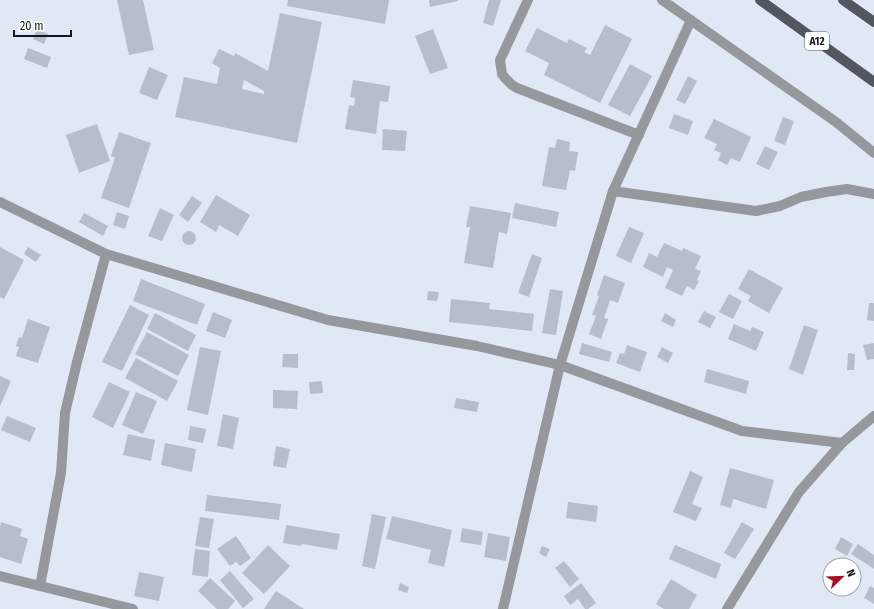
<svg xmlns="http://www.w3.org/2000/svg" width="874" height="609" viewBox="0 0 874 609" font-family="'Fira Sans Condensed',sans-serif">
<rect width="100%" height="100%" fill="#e1e8f5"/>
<g fill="#b7beca" fill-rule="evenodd">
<path d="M117 0H143L154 50 129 55Z"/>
<path d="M288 0H389L385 24 287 6Z"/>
<path d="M429 0H458V1L430 7Z"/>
<path d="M489 0H501L493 26 483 23Z"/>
<path d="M280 13 322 22 297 143 175 117 184 77 217 84 220 68 212 63 219 49 234 56 235 53 268 71ZM244 80 264 91V94L242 89Z"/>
<path d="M605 25 632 39 600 103 544 75 549 63 525 51 537 28 567 43 569 39 587 48 584 52 590 55Z"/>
<path d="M37 29 48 34 44 44 33 39Z"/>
<path d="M433 29 448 68 430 74 415 36Z"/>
<path d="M28 48 51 57 47 68 24 59Z"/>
<path d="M630 64 652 76 630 116 608 105Z"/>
<path d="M149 67 168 75 157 100 139 93Z"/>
<path d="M688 76 697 81 685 104 676 100Z"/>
<path d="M353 80 390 86 388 102 380 101 376 134 345 129 349 105 354 106 355 98 350 97Z"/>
<path d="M674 114 693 121 688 135 669 128Z"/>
<path d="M783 117 794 121 785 145 774 141Z"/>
<path d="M714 119 751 137 740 162 731 158 727 165 718 160 721 153 714 150 717 144 704 138Z"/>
<path d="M97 124 110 161 79 173 66 135Z"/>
<path d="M383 129 407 131 405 151 382 150Z"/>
<path d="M119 132 151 143 129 208 101 198 115 158 111 156Z"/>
<path d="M557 139 570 142 569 151 578 152 575 171 570 170 566 190 542 186 549 147 555 148Z"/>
<path d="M765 146 778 152 769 170 756 164Z"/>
<path d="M216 195 250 215 238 236 219 225 216 232 200 222Z"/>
<path d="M192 196 202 203 188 222 179 215Z"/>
<path d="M515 203 559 212 556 227 512 218Z"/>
<path d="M470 206 511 213 507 234 499 232 493 268 464 263 470 227H466Z"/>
<path d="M160 208 174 215 162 241 148 236Z"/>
<path d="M117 212 129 216 125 229 113 225Z"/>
<path d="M84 213 108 226 103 236 79 222Z"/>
<path d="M629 227 644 233 631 263 616 256Z"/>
<circle cx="189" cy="238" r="7"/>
<path d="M664 243 682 251 683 248 701 256 695 269 701 271 697 280 699 281 694 290 687 286 682 296 665 288 673 270 667 267 663 277 643 267 649 253 657 257Z"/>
<path d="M0 247 24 260 4 299 0 297Z"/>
<path d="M28 247 41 255 36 262 24 254Z"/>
<path d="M532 254 542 258 529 297 518 293Z"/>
<path d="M749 269 783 288 769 313 748 301 751 296 738 289Z"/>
<path d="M604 275 625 283 618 303 610 300 604 318 608 319 601 339 589 334 596 316 592 315 599 296 597 295Z"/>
<path d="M141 279 205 304 197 325 133 301Z"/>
<path d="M550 289 563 291 556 335 542 333Z"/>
<path d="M428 291 439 292 437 301 427 300Z"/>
<path d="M729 294 742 301 733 319 719 312Z"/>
<path d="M451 299 490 303 489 309 534 314 532 331 449 322Z"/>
<path d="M869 303H874V321L867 320Z"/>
<path d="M130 305 149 315 122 371 102 362Z"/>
<path d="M704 311 716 317 710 328 698 322Z"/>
<path d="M213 312 232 320 225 338 206 331Z"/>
<path d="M155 313 196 335 188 351 147 329Z"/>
<path d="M665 313 676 320 673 327 661 321Z"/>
<path d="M28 319 50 327 38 363 16 356 19 347 16 346 19 337 22 338Z"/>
<path d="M734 324 750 331 752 327 764 332 756 351 728 339Z"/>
<path d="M804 325 818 330 803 375 789 369Z"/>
<path d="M147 332 189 355 178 376 135 354Z"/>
<path d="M582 343 612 352 609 362 579 354Z"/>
<path d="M874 343V359L867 360 863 345Z"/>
<path d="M627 345 647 352 640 372 616 363 620 353 624 354Z"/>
<path d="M200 347 221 351 208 415 187 410Z"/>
<path d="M662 347 673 353 668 363 657 357Z"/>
<path d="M848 353 855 354 854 370H847Z"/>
<path d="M283 354H298V368L282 367Z"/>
<path d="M136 358 178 381 167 401 125 378Z"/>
<path d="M707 369 749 381 746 394 704 382Z"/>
<path d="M0 376 11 381 0 406Z"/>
<path d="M322 381 323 393 310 394 309 382Z"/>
<path d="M109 382 130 392 113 428 92 417Z"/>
<path d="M273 390 298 391 297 409 273 408Z"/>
<path d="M136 392 157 401 143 434 122 425Z"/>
<path d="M456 398 479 402 477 412 454 408Z"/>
<path d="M223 414 239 418 233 449 217 446Z"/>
<path d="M7 416 36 428 30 442 1 430Z"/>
<path d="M190 426 206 429 203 443 188 440Z"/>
<path d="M128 434 155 440 151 461 123 455Z"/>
<path d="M165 443 196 449 192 472 161 465Z"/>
<path d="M276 446 290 449 286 468 273 466Z"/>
<path d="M730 468 774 480 766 509 733 499 731 508 720 505Z"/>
<path d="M690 471 703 477 692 504 702 508 696 521 673 512Z"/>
<path d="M207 495 281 504 279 520 205 511Z"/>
<path d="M568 502 598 506 596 522 566 518Z"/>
<path d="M372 514 386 517 375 569 362 566Z"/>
<path d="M392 516 452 530 444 567 428 563 431 550 386 539Z"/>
<path d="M200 517 214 519 209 548 195 546Z"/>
<path d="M1 522 22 529 20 536 28 539 21 564 0 557V527Z"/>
<path d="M742 522 754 529 735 559 724 553Z"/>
<path d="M286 525 340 534 337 550 302 544 301 546 283 543Z"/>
<path d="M462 528 483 532 481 545 460 542Z"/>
<path d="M488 533 510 537 506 561 484 557Z"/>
<path d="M236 536 251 558 240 566 236 562 230 566 217 549Z"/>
<path d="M841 537 853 544 847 556 835 549Z"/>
<path d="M858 544 874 555V569L851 554Z"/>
<path d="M268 545 290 566 264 594 242 573Z"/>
<path d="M675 545 721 564 716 579 669 559Z"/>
<path d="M542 546 550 549 546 557 539 553Z"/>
<path d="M195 549 210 551 208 577 192 575Z"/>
<path d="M564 561 579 579 570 587 555 568Z"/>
<path d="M230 571 254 599 243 608 220 580Z"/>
<path d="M139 572 164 577 159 601 134 596Z"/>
<path d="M210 578 235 601 228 609H217L198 591Z"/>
<path d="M671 579 697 595 689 609H664L656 604Z"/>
<path d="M400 583 409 587 407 593 398 590Z"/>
<path d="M581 583 596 603 588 609H585L578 599 570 605 564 596Z"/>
<path d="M870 586 874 588V604L864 598Z"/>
<path d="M276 591 304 609H264Z"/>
</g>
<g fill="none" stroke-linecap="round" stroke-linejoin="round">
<g stroke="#95989d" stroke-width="10">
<path d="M528 0 500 60 502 74 505 78 512 85 517 88 639 135"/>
<path d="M662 0 836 122 874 153"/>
<path d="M613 191 756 211 780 206 801 197 826 192 847 189 874 194"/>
<path d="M0 202 106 254 328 320 477 346 560 365 742 431 842 443"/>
<path d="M0 576 133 609"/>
<path d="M40 586 61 473 65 413 77 362 106 254"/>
<path d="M503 609 560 365 613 191 691 20"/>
<path d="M727 609 799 492 842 443 874 416"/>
</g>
<g stroke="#51565f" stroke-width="10">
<path d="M760 0 874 82"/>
<path d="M843 0 874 22"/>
</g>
</g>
<g text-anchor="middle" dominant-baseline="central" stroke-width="3" stroke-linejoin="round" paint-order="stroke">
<rect fill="#fff" stroke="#5a5c5f" stroke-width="1" x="805" y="32" width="24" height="18" rx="3"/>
<g font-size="11" font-weight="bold" fill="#14161b">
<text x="817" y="41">A12</text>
</g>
</g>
<g transform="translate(842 577) rotate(67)"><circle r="19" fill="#ffffff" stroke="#a1a2a4"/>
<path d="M0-3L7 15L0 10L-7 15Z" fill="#a71023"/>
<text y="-6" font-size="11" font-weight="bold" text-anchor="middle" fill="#14161b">N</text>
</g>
<path d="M14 30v6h57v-6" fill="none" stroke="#14161b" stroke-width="2"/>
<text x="20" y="30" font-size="12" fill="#14161b" stroke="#ffffff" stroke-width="3" paint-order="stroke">20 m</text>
</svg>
